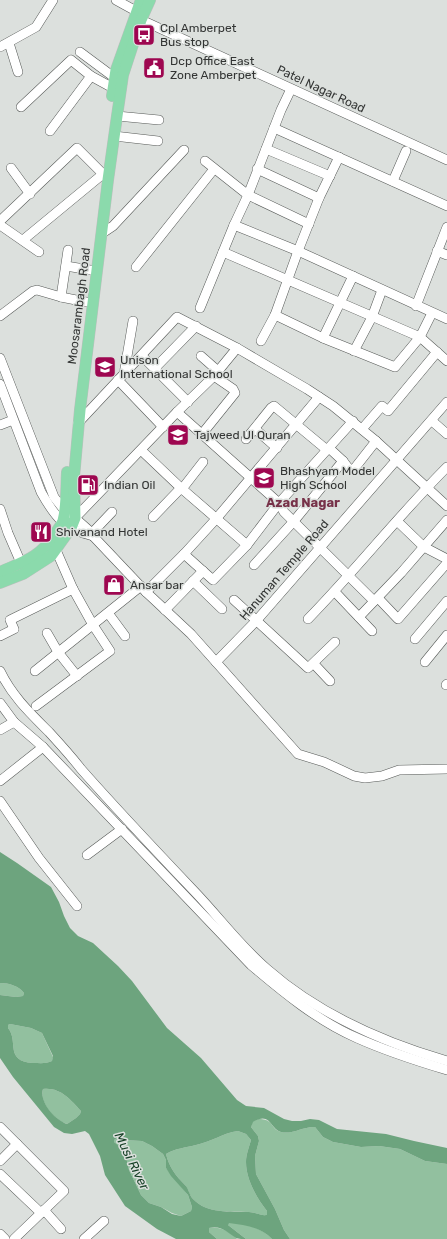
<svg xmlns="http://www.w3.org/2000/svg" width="447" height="1239" viewBox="0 0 447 1239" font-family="Rubik,sans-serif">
<rect width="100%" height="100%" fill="#dce0dd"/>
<g fill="#92c09f">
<path d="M0 983C9 983 19 986 24 993L23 996 16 997 0 995Z"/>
<path d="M10 1024 31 1028 42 1033 53 1057 52 1061C46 1064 40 1063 33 1063 4 1061 19 1041 8 1028V1025Z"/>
<path d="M43 1089C60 1087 70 1099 81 1111L80 1114 76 1118 67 1124C55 1120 39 1103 43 1089Z"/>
<path d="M258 1119C275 1119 270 1129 281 1132 292 1135 304 1126 315 1127L323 1137 333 1142 361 1147 379 1146 400 1149 425 1161 447 1164V1239H290L284 1230 275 1209 256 1174 255 1156 259 1141 258 1136 251 1127 252 1122Z"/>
<path d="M238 1131 246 1134 251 1140C249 1147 246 1155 246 1162 246 1180 257 1198 267 1211V1215C261 1216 255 1212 249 1212 230 1211 207 1214 193 1199 189 1195 189 1190 185 1185 176 1176 169 1167 166 1154 176 1148 185 1148 196 1145 211 1142 223 1133 238 1131Z"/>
<path d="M117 1138 124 1140 142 1141 152 1146 163 1154 166 1160V1168L188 1195 192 1207 191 1211 181 1216 172 1213 161 1207 149 1203 141 1195 129 1170 126 1157 114 1142V1140Z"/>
<path d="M228 1223C242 1221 262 1228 272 1239H246L228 1225Z"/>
<path d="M209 1228C220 1226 230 1232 237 1239H217L209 1232Z"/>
</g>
<path fill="#6da47e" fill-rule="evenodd" d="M0 852 17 863 51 887 59 902 64 916 70 928 78 936 93 943 118 966 132 981 167 1028 201 1058 237 1100 246 1106 264 1108 284 1119 292 1121H301L310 1119 319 1120 337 1129 386 1134 414 1141 447 1148V1164L425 1161 400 1149 379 1146 361 1147 333 1142 323 1137 315 1127C304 1126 292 1135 281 1132 270 1129 271 1111 253 1122L251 1127 258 1136 259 1141 255 1156 256 1174 275 1209 284 1230 290 1239H272C261 1227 245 1225 229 1223L228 1225 246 1239C243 1239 239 1239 236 1238 228 1233 221 1225 209 1228V1232L217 1239H176L157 1229 125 1206 105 1175 100 1156 89 1134 85 1131 72 1134 64 1133 54 1127 13 1077 0 1058V995L16 997 23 996 24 993C19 986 9 983 0 983ZM10 1024 31 1028 42 1033 53 1056 52 1061C46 1064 40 1063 33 1063 4 1061 19 1041 8 1028V1025ZM43 1089C60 1087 70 1099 81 1111L80 1114 76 1118 67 1124C55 1120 39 1102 43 1089ZM238 1131 246 1134 251 1140C249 1147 246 1155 246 1162 246 1180 257 1198 267 1211V1215C261 1216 255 1212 249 1212 230 1211 207 1214 193 1199 189 1195 189 1189 185 1185 176 1176 169 1167 166 1154 176 1148 185 1148 196 1145 211 1142 223 1133 238 1131ZM117 1138 124 1140 142 1141 152 1146 163 1154 166 1160V1168L171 1176 188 1195 192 1207 191 1211 181 1216 172 1214 161 1207 149 1203 141 1195 129 1170 126 1157 121 1148 114 1142V1140Z"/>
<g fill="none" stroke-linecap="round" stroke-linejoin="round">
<g stroke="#575a58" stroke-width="10">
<g id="minor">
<path d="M116 0 136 11"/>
<path d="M135 17 447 160"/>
<path d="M9 43 18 72"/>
<path d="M0 47 36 27 53 0"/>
<path d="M80 52 115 78"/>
<path d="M21 107 71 60 91 76 113 88"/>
<path d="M117 116 159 120"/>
<path d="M274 128 447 206"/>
<path d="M50 131 91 76"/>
<path d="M114 136 158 141"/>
<path d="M266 149 330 176"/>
<path d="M205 161 248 195 309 224"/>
<path d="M11 168 30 194"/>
<path d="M257 169 319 198"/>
<path d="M393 181 406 151"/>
<path d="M0 221 77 148 103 174 23 240"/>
<path d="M0 225 39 252"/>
<path d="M234 225 298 251 447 319"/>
<path d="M101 234 113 226 184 150"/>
<path d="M437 251 447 255"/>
<path d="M223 252 420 337 447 361"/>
<path d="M66 266 90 270"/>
<path d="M136 267 214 169"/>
<path d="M61 297 68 250"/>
<path d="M416 306 447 227"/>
<path d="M200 308 234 225 248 195 281 110 291 89"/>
<path d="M275 315 323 338 395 367 420 337 432 313"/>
<path d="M0 316 33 291 37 290 61 297 86 302"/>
<path d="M323 338 353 276"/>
<path d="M261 341 275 315 298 251 319 198 339 157"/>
<path d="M354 351 372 317 382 290"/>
<path d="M142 356 188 402"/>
<path d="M201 356 218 371"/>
<path d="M0 358 54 497 65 511 75 518 92 533 93 536 146 592 191 634 298 754 324 762 354 776 365 778 382 776 399 770 447 769"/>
<path d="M155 368 196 326"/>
<path d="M124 374 133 321"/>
<path d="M118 380 163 427"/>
<path d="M0 384 41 492C55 517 64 529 93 536"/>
<path d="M177 412 279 503 284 512 374 601"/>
<path d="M432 421 447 434"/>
<path d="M78 423 177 317 237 348 307 389 333 406 376 441 447 506"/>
<path d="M0 425 13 420"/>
<path d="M255 429 277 448"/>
<path d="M362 429 382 406 388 411 437 352"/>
<path d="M202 434 235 393 233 389 214 376"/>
<path d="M246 439 271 408 274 406 327 450"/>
<path d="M329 448 343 461"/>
<path d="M141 450 181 488 247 545"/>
<path d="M182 489 203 462"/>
<path d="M0 509 8 533 21 563"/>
<path d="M153 517 181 488"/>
<path d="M75 518 177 412 214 376 237 348"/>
<path d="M397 521 424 547 447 559"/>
<path d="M92 533 112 512"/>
<path d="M184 554 213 580 247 545 279 503 353 421"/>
<path d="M254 565 294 521 343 461 349 469H354L376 441"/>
<path d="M193 581 222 609"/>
<path d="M146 592 184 554 216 519 319 397"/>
<path d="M335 592 372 631"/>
<path d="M378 598 398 619 447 563"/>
<path d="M234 600 308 668 335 642"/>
<path d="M165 610 203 571"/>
<path d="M108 613 125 636"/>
<path d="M359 617 401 573 447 520"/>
<path d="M308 619C356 570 398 516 447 467"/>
<path d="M47 633 58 652 77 676"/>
<path d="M0 636 14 629 10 620 73 589"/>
<path d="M415 639 447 601"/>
<path d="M216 662 257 620 447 402"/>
<path d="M425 662 447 635"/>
<path d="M314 664 330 681"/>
<path d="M0 671C12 696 30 713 49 732 60 744 71 756 81 769 118 811 156 851 194 891 219 917 240 946 267 969 318 1014 382 1042 447 1061"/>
<path d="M35 671 141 586"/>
<path d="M446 685 447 684"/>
<path d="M0 703 14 722 43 747 251 965C284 993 318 1021 357 1038 386 1051 417 1061 447 1070"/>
<path d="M36 706 110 651 93 625 73 589 56 550"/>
<path d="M0 730 14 722"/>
<path d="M0 781 43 747"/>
<path d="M0 801 39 858 77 906"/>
<path d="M87 855 122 829"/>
<path d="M0 1127 64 1191 14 1239"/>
<path d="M0 1161 17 1144"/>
<path d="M0 1174 41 1213"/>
<path d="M44 1210 61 1229"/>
<path d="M0 1234 5 1239"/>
<path d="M84 1239 104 1221"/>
</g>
</g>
<g stroke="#bebebe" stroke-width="12">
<g id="major">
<path d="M112 96 116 70 141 0"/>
<path d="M0 572C25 561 39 558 55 534 57 530 61 526 63 521 67 506 66 488 67 472"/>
<path d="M0 583 23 574 51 556 71 528 75 518 74 477 80 410 108 180 117 116 123 75 141 20 150 0"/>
</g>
</g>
<use href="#minor" stroke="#fff" stroke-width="9"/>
<use href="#major" stroke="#8bdaac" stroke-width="11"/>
</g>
<defs>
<g id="bus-square" transform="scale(1.15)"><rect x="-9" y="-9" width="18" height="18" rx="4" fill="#9e0750" stroke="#dce0dd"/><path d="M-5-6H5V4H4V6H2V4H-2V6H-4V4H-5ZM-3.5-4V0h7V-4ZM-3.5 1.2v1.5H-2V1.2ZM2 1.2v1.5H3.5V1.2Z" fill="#fff"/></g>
<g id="civic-square" transform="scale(1.15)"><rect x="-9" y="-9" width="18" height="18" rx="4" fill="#9e0750" stroke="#dce0dd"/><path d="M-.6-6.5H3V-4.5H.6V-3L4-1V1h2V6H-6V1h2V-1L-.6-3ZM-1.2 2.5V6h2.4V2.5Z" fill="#fff"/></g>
<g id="university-square" transform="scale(1.15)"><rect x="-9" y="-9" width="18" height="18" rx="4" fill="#9e0750" stroke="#dce0dd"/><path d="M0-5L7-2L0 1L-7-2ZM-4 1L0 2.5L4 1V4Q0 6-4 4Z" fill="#fff"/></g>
<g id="school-square" transform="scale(1.15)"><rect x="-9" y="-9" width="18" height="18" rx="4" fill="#9e0750" stroke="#dce0dd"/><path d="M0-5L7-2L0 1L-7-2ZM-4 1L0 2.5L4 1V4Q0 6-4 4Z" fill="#fff"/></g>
<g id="fuel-square" transform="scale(1.15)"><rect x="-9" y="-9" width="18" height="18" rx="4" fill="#9e0750" stroke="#dce0dd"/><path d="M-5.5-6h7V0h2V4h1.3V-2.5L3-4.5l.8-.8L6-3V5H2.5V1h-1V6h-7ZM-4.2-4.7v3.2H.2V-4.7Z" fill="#fff"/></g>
<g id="restaurant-square" transform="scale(1.15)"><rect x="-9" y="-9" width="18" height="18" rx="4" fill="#9e0750" stroke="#dce0dd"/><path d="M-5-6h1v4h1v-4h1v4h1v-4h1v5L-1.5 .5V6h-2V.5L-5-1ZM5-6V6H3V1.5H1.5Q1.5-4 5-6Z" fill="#fff"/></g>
<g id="shop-square" transform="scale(1.15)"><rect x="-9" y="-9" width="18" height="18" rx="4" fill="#9e0750" stroke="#dce0dd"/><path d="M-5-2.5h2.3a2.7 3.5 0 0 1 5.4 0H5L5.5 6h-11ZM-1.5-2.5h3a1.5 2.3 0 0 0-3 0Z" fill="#fff"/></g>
</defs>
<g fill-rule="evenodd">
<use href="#bus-square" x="144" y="35"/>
<use href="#civic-square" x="154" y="68"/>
<use href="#university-square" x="105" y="367"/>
<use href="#school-square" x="178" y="435"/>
<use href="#university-square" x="264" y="478"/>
<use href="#fuel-square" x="88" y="485"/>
<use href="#restaurant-square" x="41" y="532"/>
<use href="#shop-square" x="114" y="585"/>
</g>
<g text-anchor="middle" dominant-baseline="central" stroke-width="3" stroke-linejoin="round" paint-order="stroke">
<g font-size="12" fill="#333534" stroke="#dce0dd" text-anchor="start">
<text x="160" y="28">Cpl Amberpet<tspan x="160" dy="14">Bus stop</tspan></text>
<text x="170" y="61">Dcp Office East<tspan x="170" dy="14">Zone Amberpet</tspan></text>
<text x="120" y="360">Unison<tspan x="120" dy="14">International School</tspan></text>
<text x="194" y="435">Tajweed Ul Quran</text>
<text x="280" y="471">Bhashyam Model<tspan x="280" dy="14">High School</tspan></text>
<text x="104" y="485">Indian Oil</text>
<text x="56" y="532">Shivanand Hotel</text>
<text x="130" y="585">Ansar bar</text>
</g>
<g font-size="12" fill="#333534" stroke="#dce0dd">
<text transform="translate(321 89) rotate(25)">Patel Nagar Road</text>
<text transform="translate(79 306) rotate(-83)">Moosarambagh Road</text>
<text transform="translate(284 570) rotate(-49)">Hanuman Temple Road</text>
</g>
<g font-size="13" font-weight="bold" fill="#773249" stroke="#dce0dd">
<text x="303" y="502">Azad Nagar</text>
</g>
<g font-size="13" font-style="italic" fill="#153f25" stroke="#dce0dd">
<text transform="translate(132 1161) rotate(64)">Musi River</text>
</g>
</g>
</svg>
